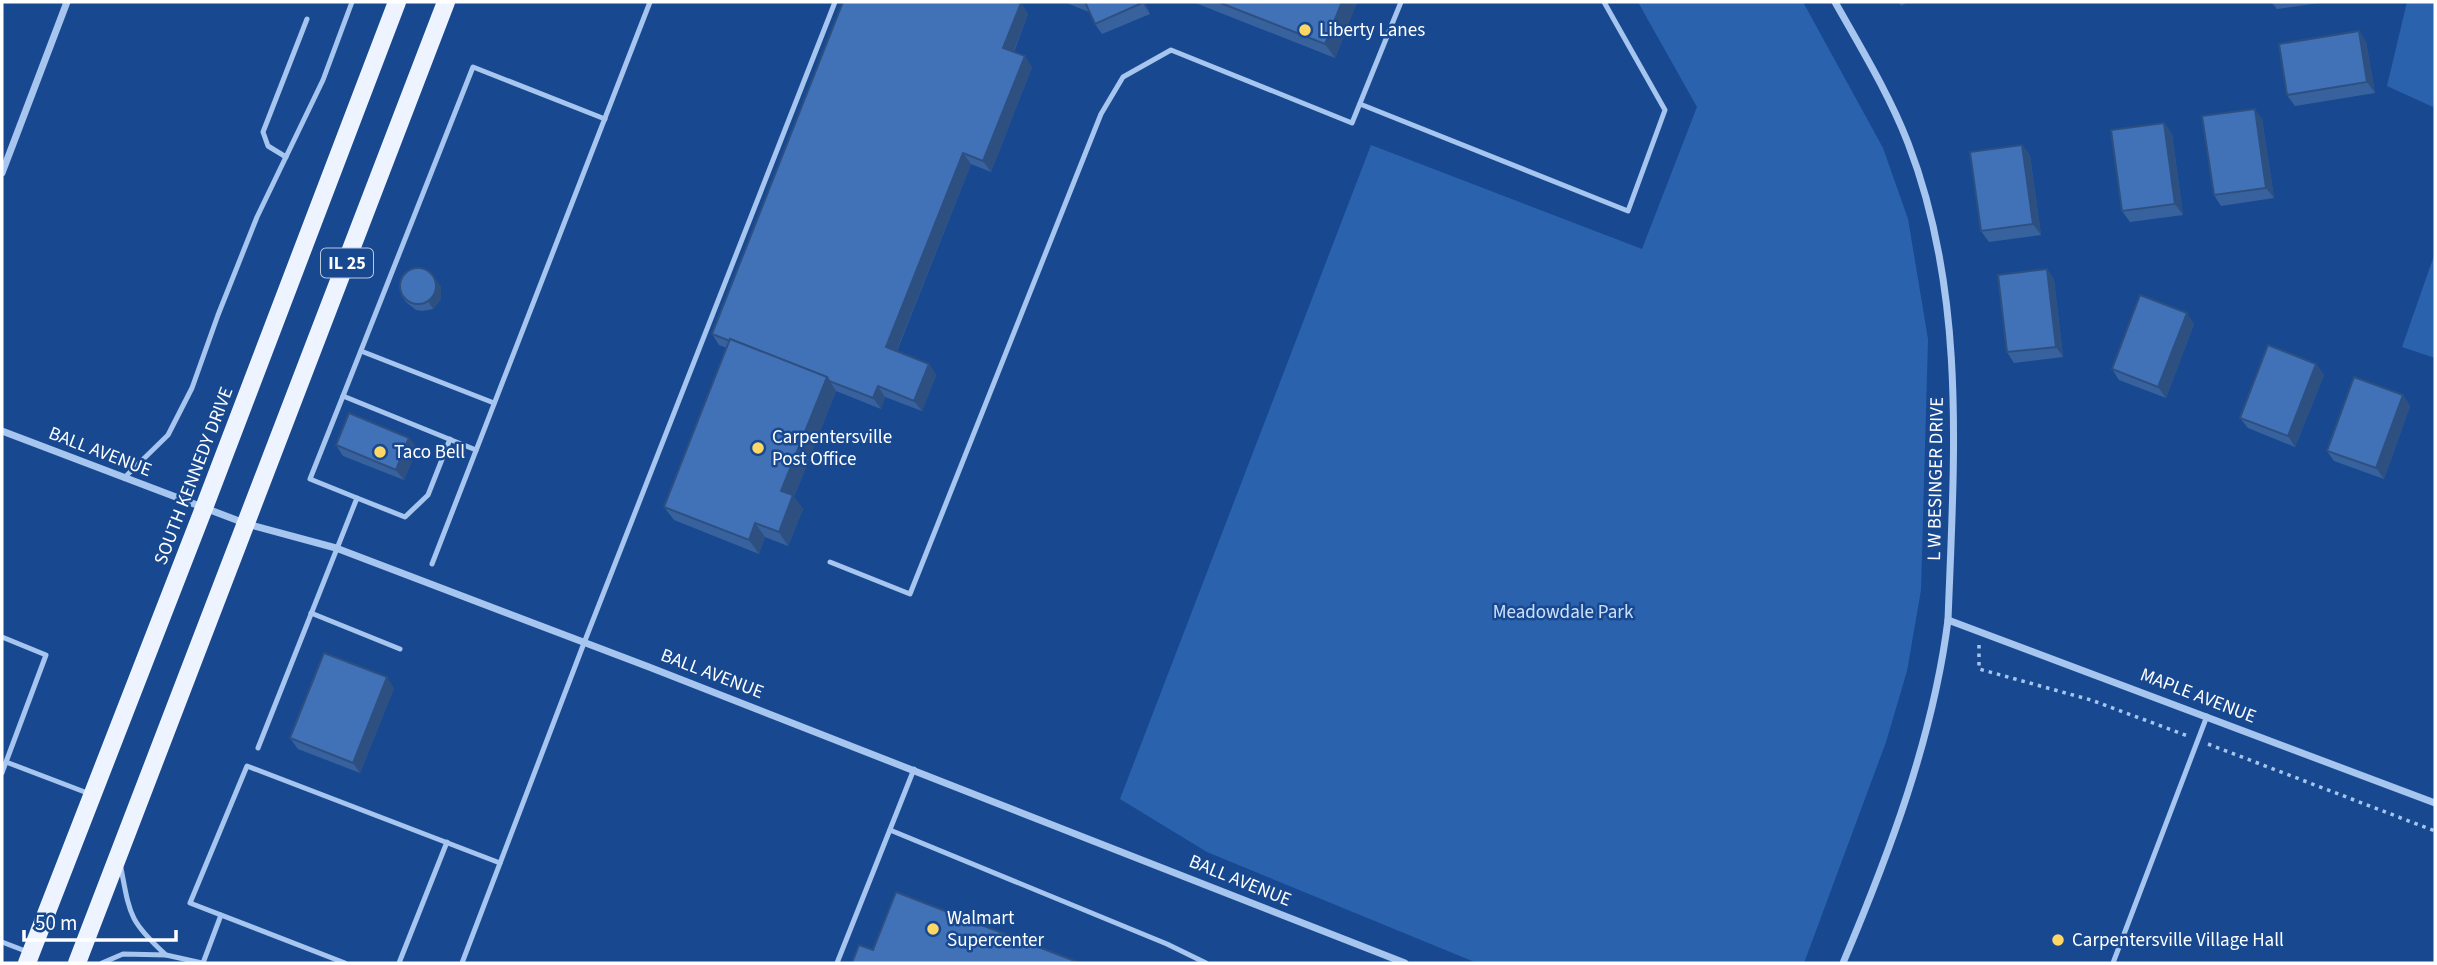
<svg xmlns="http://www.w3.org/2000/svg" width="2437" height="965" viewBox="0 0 2437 965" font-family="'Source Sans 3',sans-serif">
<rect width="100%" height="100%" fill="#184990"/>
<g fill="#2b62ae">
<path d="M1638 2H1803L1883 148 1908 219 1928 339 1921 590 1907 671 1886 742 1804 963H1477L1207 852 1120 799 1371 145 1642 249 1697 107Z"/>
<path d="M2407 2H2435V97L2433 107 2387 86Z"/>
<path d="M2435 253V358L2402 347Z"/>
</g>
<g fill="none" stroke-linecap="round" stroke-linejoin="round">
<g stroke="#a6c5ef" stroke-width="3.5" stroke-dasharray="3.5 5" stroke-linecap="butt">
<path d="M1979 645V669L2091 700 2188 736"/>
<path d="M2208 744 2435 831"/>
</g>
<g stroke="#a6c5ef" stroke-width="5">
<path d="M1360 104 1628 211 1665 110 1604 2"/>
<path d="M286 157 268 146 263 132 307 19"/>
<path d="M361 351 494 403"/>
<path d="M343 396 473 67 605 119"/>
<path d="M124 478 168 435 192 388 218 315 257 217 323 80 352 2"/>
<path d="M357 498 310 479 343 396 476 450"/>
<path d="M830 562 910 594 1101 114 1123 77 1171 50 1352 123 1401 2"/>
<path d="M432 564 650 2"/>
<path d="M311 613 400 649"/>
<path d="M2 637 46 655 6 762 90 794"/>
<path d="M258 748 357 498 405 517 428 495 450 439"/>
<path d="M2 773 6 762"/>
<path d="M890 830 1167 944 1206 963"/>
<path d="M2 942 28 952"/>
<path d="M166 955 202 963"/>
<path d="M102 963 123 954 166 955C129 921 130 915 121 868"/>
<path d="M203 963 221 915"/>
<path d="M345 963 190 903 247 766 500 863"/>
<path d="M399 963 447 842"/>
<path d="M462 963 584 643 835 2"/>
<path d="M837 963 914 769"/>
<path d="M2113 963 2207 716"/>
</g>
<g stroke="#a6c5ef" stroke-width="7">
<path d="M1835 2C1861 48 1889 94 1908 143 1967 296 1954 460 1948 620 1933 738 1889 854 1843 963"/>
<path d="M2 173 67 2"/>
<path d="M2 431 247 524 336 548 649 667 1405 963"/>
<path d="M1948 620 2435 803"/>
</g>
<g stroke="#eef4ff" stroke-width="18">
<path d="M27 963 204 508 397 2"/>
<path d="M77 963 446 2"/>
</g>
</g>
<g fill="#38629e">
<path d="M1064 2H1145L1150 14 1102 34 1095 24 1089 12Z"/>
<path d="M1193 2H1357L1335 58Z"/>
<path d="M1899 2H1908L1901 6Z"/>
<path d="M2271 2H2327L2277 9Z"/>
<path d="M1021 3 1028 14 1014 52 1032 67 991 172 971 164 897 351 929 364 936 375 922 411 885 397 881 409 836 391 794 497 803 509 788 546 765 537 759 554 674 520 664 507 727 348 719 345 712 334Z"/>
<path d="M2359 31 2366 42 2375 93 2295 106 2287 95Z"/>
<path d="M2262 119 2274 198 2221 206 2214 195Z"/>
<path d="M2164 123 2172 134 2183 215 2130 222 2122 211Z"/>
<path d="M2022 145 2030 156 2041 235 1989 242 1981 231Z"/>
<path d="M2047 269 2054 280 2063 357 2014 363 2007 352Z"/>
<path d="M441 287V299L433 309 422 311 416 310 406 302 401 295Z"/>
<path d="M2194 324 2166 398 2119 380 2112 369Z"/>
<path d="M2316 364 2324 375 2295 447 2248 428 2240 418Z"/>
<path d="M2403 395 2410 406 2384 479 2334 461 2327 451Z"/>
<path d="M409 438 417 449 404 480 343 456 336 445Z"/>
<path d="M394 688 360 773 298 749 290 738Z"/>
</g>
<g fill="#2e5081">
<path d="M1142 2H1145L1150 14Z"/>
<path d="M1342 2H1357L1335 58 1325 44Z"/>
<path d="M1021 3 1028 14 1011 58 1003 48Z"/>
<path d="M2359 31 2366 42 2375 93 2367 82Z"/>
<path d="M1025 56 1032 67 991 172 983 161Z"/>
<path d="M2255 109 2262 119 2274 198 2266 188Z"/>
<path d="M2164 123 2172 134 2183 215 2175 204Z"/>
<path d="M2022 145 2030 156 2041 235 2033 224Z"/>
<path d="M963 153 971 164 894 357 886 347Z"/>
<path d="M2047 269 2054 280 2063 357 2056 347Z"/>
<path d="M436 280 441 287V299L433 309 428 301Z"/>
<path d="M2187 313 2194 324 2166 398 2158 387Z"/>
<path d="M929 364 936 375 922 411 914 401Z"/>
<path d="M2316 364 2324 375 2295 447 2288 436Z"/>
<path d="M827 377 836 391 794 497 803 509 788 546 779 532 781 491Z"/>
<path d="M878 386 885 397 881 409 873 398Z"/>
<path d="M2403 395 2410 406 2384 479 2376 468Z"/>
<path d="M409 438 417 449 404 480 396 470Z"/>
<path d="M755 523 765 537 759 554 749 540Z"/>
<path d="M387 677 394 688 360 773 353 763Z"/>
</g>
<g fill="#4172b8" stroke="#2e5081" stroke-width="2">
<path d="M843 2H1017L1021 3 1003 48 1025 56 983 161 963 153 886 347 929 364 914 401 878 386 873 398 829 381 827 377 730 339V341L712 334Z"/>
<path d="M1083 2H1142V3L1095 24 1085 2Z"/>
<path d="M1218 2H1342L1325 44Z"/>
<path d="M2359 31 2367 82 2287 95 2279 44Z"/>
<path d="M2255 109 2266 188 2214 195 2202 116Z"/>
<path d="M2164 123 2175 204 2122 211 2111 130Z"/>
<path d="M2022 145 2033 224 1981 231 1970 152Z"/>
<circle cx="418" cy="286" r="18"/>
<path d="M2047 269 2056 347 2007 352 1998 275Z"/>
<path d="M2140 295 2187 313 2158 387 2112 369Z"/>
<path d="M730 339 827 377 781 491 793 495 779 532 755 523 749 540 664 507Z"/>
<path d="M2268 345 2316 364 2288 436 2240 418Z"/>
<path d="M2354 377 2403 395 2376 468 2327 451Z"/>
<path d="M349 413 409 438 396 470 336 445Z"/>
<path d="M324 653 387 677 353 763 290 738Z"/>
<path d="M896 892 1080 963H852L859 945 873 950Z"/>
</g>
<g fill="#ffd764" stroke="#184990" stroke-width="2.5">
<circle cx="1305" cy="30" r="7"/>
<circle cx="758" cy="448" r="7"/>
<circle cx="380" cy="452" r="7"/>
<circle cx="933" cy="929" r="7"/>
<circle cx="2058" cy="940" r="7"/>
</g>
<g text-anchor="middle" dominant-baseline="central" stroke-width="5" stroke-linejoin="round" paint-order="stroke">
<rect fill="#184990" stroke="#bac8de" stroke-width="2" x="321" y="248.5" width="52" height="29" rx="5"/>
<g font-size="18" font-weight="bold" fill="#fff">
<text x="347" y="263">IL 25</text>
</g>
<g font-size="19" fill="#fff" stroke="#184990" text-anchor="start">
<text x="1319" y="30">Liberty Lanes</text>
<text x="772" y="437">Carpentersville<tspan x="772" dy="22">Post Office</tspan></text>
<text x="394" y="452">Taco Bell</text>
<text x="947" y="918">Walmart<tspan x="947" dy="22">Supercenter</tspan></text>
<text x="2072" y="940">Carpentersville Village Hall</text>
</g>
<g font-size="19" fill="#fff" stroke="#184990">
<text transform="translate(100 452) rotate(21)">BALL AVENUE</text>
<text transform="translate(194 476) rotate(-69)">SOUTH KENNEDY DRIVE</text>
<text transform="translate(1936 479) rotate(-89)">L W BESINGER DRIVE</text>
<text transform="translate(712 674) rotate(21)">BALL AVENUE</text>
<text transform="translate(2198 696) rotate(21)">MAPLE AVENUE</text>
<text transform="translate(1240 881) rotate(22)">BALL AVENUE</text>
</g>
<g font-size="19" fill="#cce0fb" stroke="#184990">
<text x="1563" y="612">Meadowdale Park</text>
</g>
</g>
<rect width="2437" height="965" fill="none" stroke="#ffffff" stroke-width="7"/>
<path d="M24 930v10h152v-10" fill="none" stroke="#ffffff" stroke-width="3.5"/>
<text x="35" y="930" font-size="21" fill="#ffffff" stroke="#184990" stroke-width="5" paint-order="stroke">50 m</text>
</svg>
